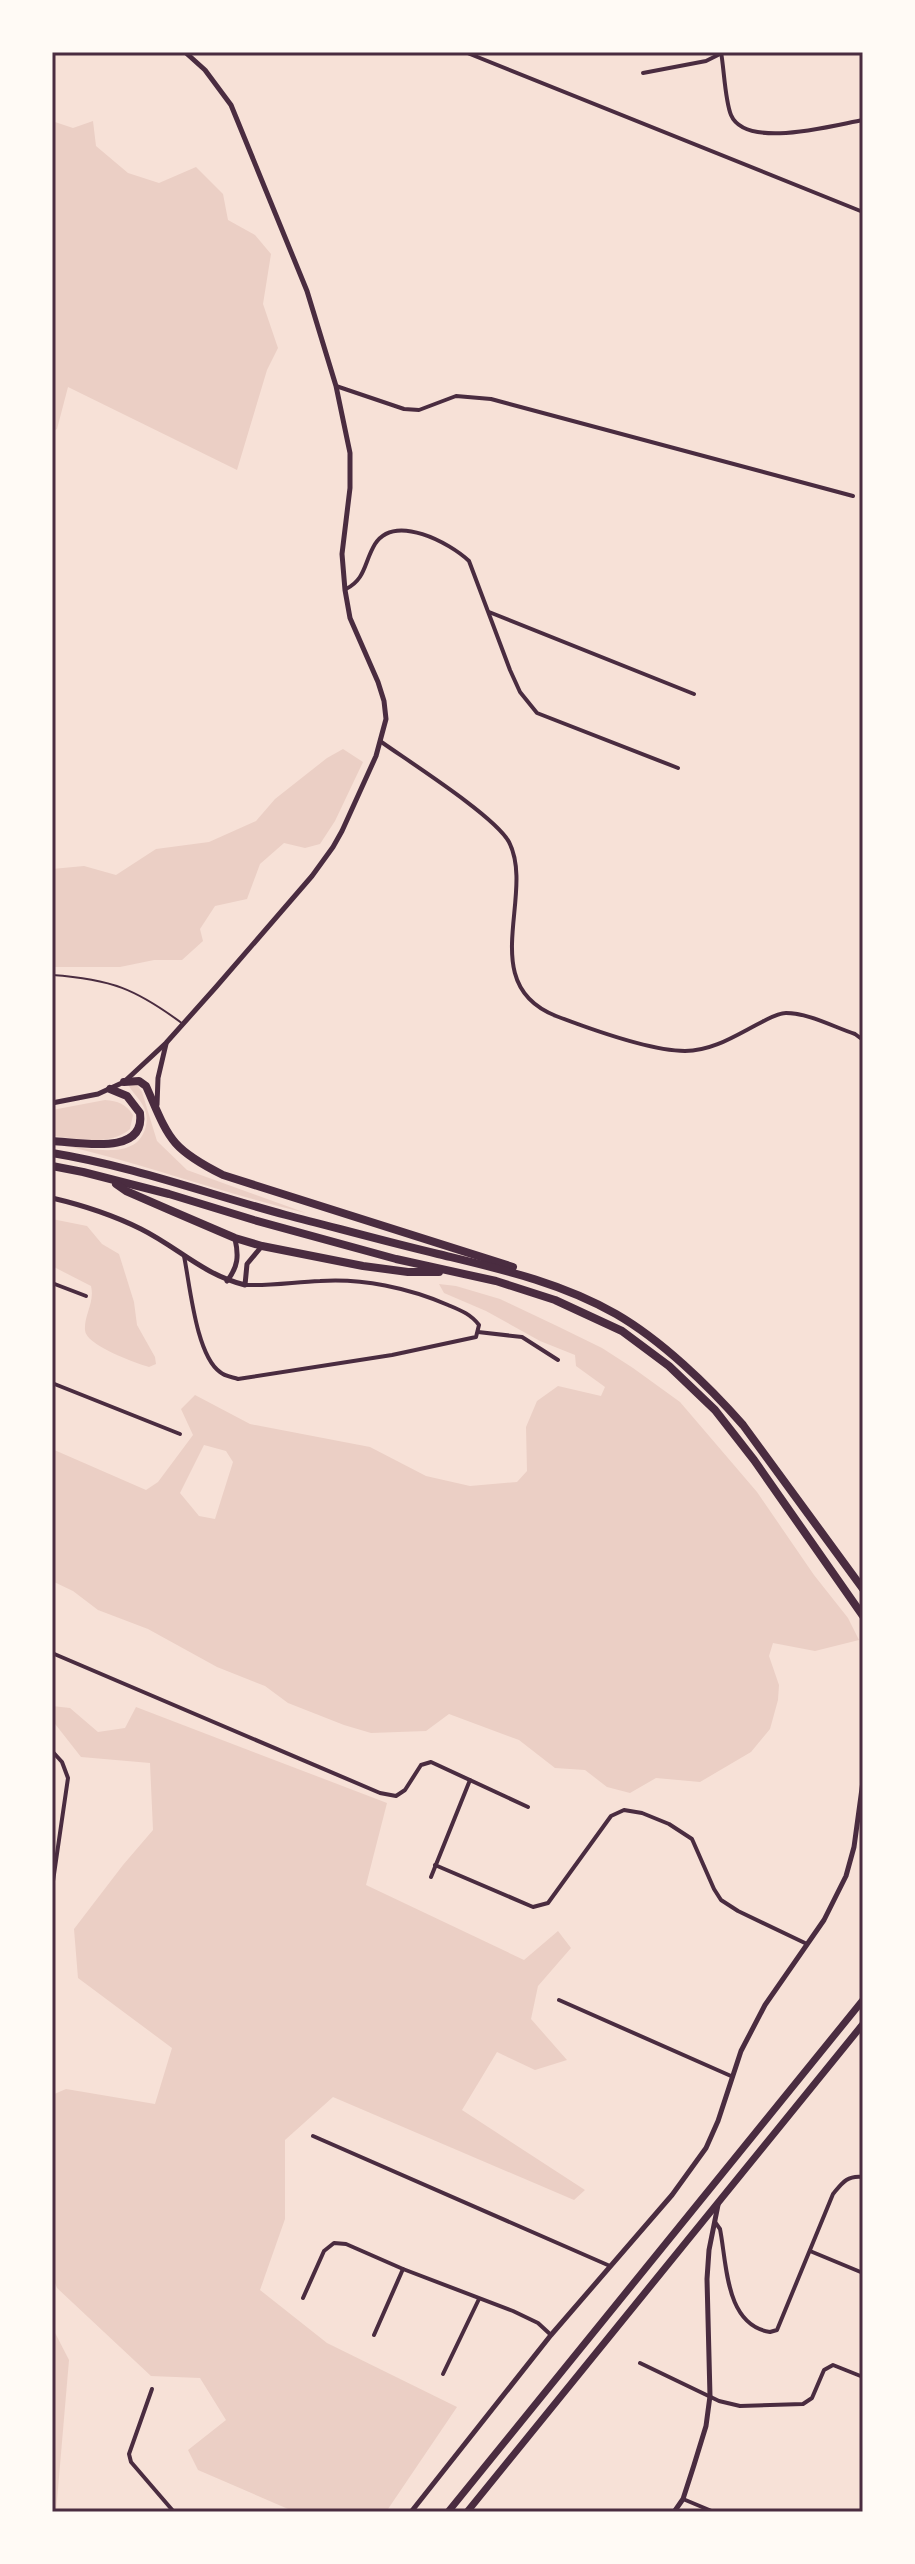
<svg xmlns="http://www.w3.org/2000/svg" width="915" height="2564" viewBox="0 0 915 2564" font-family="Manrope,sans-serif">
<rect width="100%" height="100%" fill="#f7e1d7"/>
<g fill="#ebcfc5" fill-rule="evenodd">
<path d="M52 121 73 128 93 121 96 146 128 173 159 183 196 167 223 194 228 220 255 235 271 254 263 304 278 348 267 370 237 470 68 387 57 429 52 432Z"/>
<path d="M343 749 363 762 335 821 320 844 305 848 284 843 260 864 247 899 215 906 200 929 203 941 182 960H154L120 967H52V869L84 866 116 875 156 849 209 842 256 821 275 799 327 758Z"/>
<path d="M132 1083 138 1086 142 1092 157 1141 187 1170 306 1213C225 1194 147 1165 67 1146 89 1148 131 1159 143 1134 147 1126 148 1118 145 1110 141 1099 132 1093 128 1084Z"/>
<path d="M105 1100C118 1101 126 1104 133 1115L130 1129C109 1147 78 1138 52 1136V1110Z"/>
<path d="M52 1219 87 1226 102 1244 119 1254 134 1302 137 1325 155 1357 156 1364 149 1367C136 1363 85 1345 85 1330 84 1315 95 1302 91 1286L52 1266Z"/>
<path d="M439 1284 456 1286 500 1299 557 1326 602 1348 633 1368 680 1402 757 1492 814 1575 848 1618 859 1640 815 1651 773 1643 769 1656 779 1685 778 1700 770 1729 751 1752 700 1782 656 1778 630 1793 607 1787 585 1770 555 1768 519 1740 449 1714 426 1731 371 1733 344 1725 288 1703 265 1686 217 1667 148 1629 98 1610 73 1591 52 1581V1449L146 1490 158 1482 193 1435 181 1409 195 1395 250 1424 370 1447 426 1476 470 1486 517 1482 527 1471 526 1427 537 1401 558 1386 601 1396 605 1387 576 1366 575 1355 540 1341 486 1311 444 1293ZM204 1445 226 1451 233 1462 215 1519 199 1516 180 1493Z"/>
<path d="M52 1706 70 1708 98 1732 125 1728 136 1707 387 1803 366 1885 524 1960 558 1931 571 1948 538 1986 531 2019 567 2060 535 2070 497 2052 462 2110 585 2190 574 2200 333 2097 285 2140V2219L260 2290 327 2343 457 2407 386 2512H295L198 2470 188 2450 226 2420 200 2378 151 2376 57 2288 52 2275V2095L66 2089 155 2104 172 2048 78 1978 74 1929 123 1865 153 1830 150 1763 81 1757 52 1720Z"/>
<path d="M52 2327 69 2360 56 2512H52Z"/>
</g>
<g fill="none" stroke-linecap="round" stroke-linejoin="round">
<path stroke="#4a2c40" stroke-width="2" d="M52 975C111 979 136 989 183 1024"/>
<g stroke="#4a2c40" stroke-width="4">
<path d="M465 52 863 212"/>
<path d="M721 52C724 68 725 101 731 115 746 150 834 125 863 120"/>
<path d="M643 73 706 61 722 53"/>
<path d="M336 386 404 409 419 410 456 396 491 399 853 496"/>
<path d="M346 589C366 579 364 562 375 544 395 513 450 543 469 561L510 670 520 692 537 713 678 768"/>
<path d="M489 612 694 694"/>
<path d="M380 741C408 761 495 816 509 842 536 895 475 984 556 1016 590 1029 650 1051 685 1051 712 1051 735 1036 758 1024 766 1020 777 1013 786 1013 808 1013 834 1027 855 1034L863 1040"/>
<path d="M184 1256C190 1285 196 1355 220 1372 224 1376 232 1377 238 1379L392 1355 476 1337 479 1325C471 1314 460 1310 448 1305 409 1288 362 1278 320 1281 295 1282 270 1286 245 1285"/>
<path d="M52 1283 86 1296"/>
<path d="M478 1332 522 1337 558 1360"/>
<path d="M52 1383 180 1434"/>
<path d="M52 1653 380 1793 396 1796 405 1790 421 1765 431 1762 528 1807"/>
<path d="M52 1751 62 1762 68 1778 52 1888"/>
<path d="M435 1865 533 1907 548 1903 611 1816 624 1810 642 1813 669 1824 692 1839 714 1889 721 1900 738 1911 807 1944"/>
<path d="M431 1877 470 1780"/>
<path d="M559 2000 731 2076"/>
<path d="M313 2136 610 2266"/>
<path d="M715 2222 720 2229C727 2264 725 2325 770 2332L777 2330 833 2194C842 2183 847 2175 863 2177"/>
<path d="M810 2251 863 2273"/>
<path d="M303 2298 324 2251 334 2243 346 2244 403 2269 513 2311 538 2323 551 2335"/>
<path d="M374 2335 403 2269"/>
<path d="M640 2363 719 2401 740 2406 803 2404 812 2398 824 2370 833 2365 863 2377"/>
<path d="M443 2374 479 2299"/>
<path d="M152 2389 129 2454 131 2462 174 2512"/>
<path d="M683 2499 714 2512"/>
</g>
<g stroke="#4a2c40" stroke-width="5">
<path d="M52 1103 98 1094 124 1082 166 1043 216 987 312 876 333 847 342 831 376 756 386 719 384 701 378 682 350 618 345 590 342 554 350 488V453L336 386 307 291 231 105 205 70 185 52"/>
<path d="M157 1105 158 1078 166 1044"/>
<path d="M52 1198C82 1205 113 1215 141 1229 179 1248 202 1274 245 1285L247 1264 262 1246"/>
<path d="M227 1281C238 1267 239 1256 235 1239"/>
<path d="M411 2512 551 2335 672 2195 706 2148 718 2121 741 2051 765 2005 824 1920 846 1876 854 1847 863 1781"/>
<path d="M674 2512 683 2499 694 2465 706 2426 710 2396 707 2279 709 2250 718 2205"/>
</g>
<g stroke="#4a2c40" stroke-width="7">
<path d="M448 2512 863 2000"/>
<path d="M467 2512 863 2024"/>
</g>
<g stroke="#4a2c40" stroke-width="8">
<path d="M124 1082 139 1081 146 1086C169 1138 169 1148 223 1175L513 1267"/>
<path d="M52 1141C78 1142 146 1157 140 1113L127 1096 110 1089"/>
<path d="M52 1153C132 1166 208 1194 286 1215 337 1228 387 1242 438 1254 500 1269 560 1282 616 1314 661 1340 708 1385 743 1425L863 1589"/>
<path d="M52 1166 83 1172 169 1194 254 1220 396 1259 496 1281 555 1300 622 1331 669 1366 715 1410 754 1460 863 1616"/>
<path d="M116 1184 126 1191 172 1211 235 1238 262 1246 363 1266 408 1272H439"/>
</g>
</g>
<rect width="915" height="2564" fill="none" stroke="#fffaf5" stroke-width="108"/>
<rect x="54" y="54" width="807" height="2456" fill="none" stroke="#4a2c40" stroke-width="3"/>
</svg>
